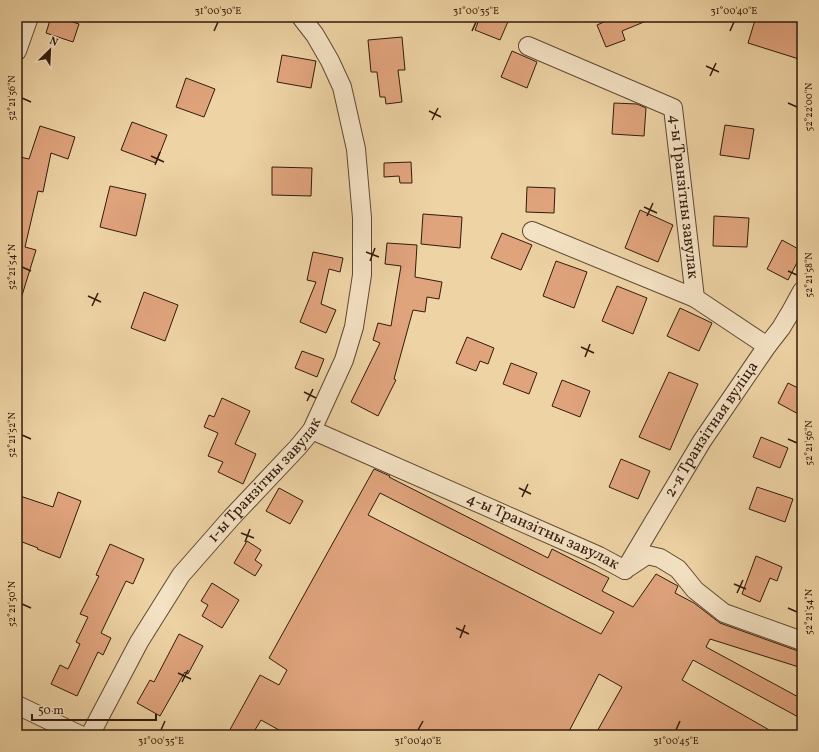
<svg xmlns="http://www.w3.org/2000/svg" width="819" height="752" viewBox="0 0 819 752" font-family="Vollkorn,serif">
<rect width="100%" height="100%" fill="#eed3a4"/>
<filter id="stains"><feTurbulence type="fractalNoise" baseFrequency=".005" numOctaves="4"/><feColorMatrix values="0 0 0 0 .2 0 0 0 0 .09 0 0 0 0 .02 0 0 0 .5 -.17"/></filter>
<radialGradient id="worn" r=".72"><stop offset=".6" stop-color="#630" stop-opacity="0"/><stop offset="1" stop-color="#630" stop-opacity=".3"/></radialGradient>
<g fill="#e0a47d" stroke="#321a0b" fill-rule="evenodd">
<path d="M51 17H57L79 24 73 42 46 33Z"/>
<path d="M480 17H510L500 40 475 30Z"/>
<path d="M615 17H656L622 31 625 40 606 47 597 25Z"/>
<path d="M756 17H802V60L748 43Z"/>
<path d="M402 37 405 70H398L402 102 386 104 385 97H380L377 72H371L368 40Z"/>
<path d="M512 51 537 62 527 88 501 77Z"/>
<path d="M282 55 316 61 311 88 277 82Z"/>
<path d="M186 78 215 89 204 117 176 107Z"/>
<path d="M614 103 637 104 646 108 644 136 612 134Z"/>
<path d="M132 122 167 135 156 163 121 150Z"/>
<path d="M725 125 754 129 749 159 720 155Z"/>
<path d="M40 126 75 137 68 159 51 153 43 192 38 191 25 247 36 250 20 302H17V172L20 157 29 159Z"/>
<path d="M411 162 412 183H400L399 176 384 177V163Z"/>
<path d="M272 167 312 168 311 196 272 195Z"/>
<path d="M110 186 146 194 136 236 100 227Z"/>
<path d="M527 187 555 188 554 213 526 212Z"/>
<path d="M640 210 673 225 658 262 625 248Z"/>
<path d="M423 214 462 217 460 248 421 244Z"/>
<path d="M714 216 749 218 747 247 713 246Z"/>
<path d="M502 233 532 245 521 270 491 258Z"/>
<path d="M782 240 802 251V253L788 280 767 269Z"/>
<path d="M387 243 417 245 415 277 442 282 439 299 427 297 425 312 413 310 394 379 396 380 378 416 351 402 380 343 373 340 378 323 391 326 401 266 385 264Z"/>
<path d="M313 252 343 258 340 272 329 269 321 304 336 310 326 333 300 322 316 282 307 280Z"/>
<path d="M556 261 587 272 574 308 543 296Z"/>
<path d="M617 286 647 298 633 334 602 321Z"/>
<path d="M144 292 178 305 165 341 131 328Z"/>
<path d="M680 308 712 323 699 351 667 336Z"/>
<path d="M467 337 494 348 488 364 480 361 476 371 456 363Z"/>
<path d="M302 351 324 359 317 377 295 368Z"/>
<path d="M511 363 537 373 529 394 503 384Z"/>
<path d="M669 372 698 384 670 450 639 437Z"/>
<path d="M562 380 590 391 580 417 552 406Z"/>
<path d="M788 383 802 390V416L778 403Z"/>
<path d="M222 398 250 411 235 444 256 454 243 484 218 472 223 462 208 456 218 433 204 427 209 415 214 417Z"/>
<path d="M761 437 788 448 780 468 753 457Z"/>
<path d="M621 459 650 471 638 499 609 487Z"/>
<path d="M374 469 390 476 389 477 548 558 552 549 609 578 602 591 633 607 656 574 678 586 675 593 694 603 720 623 798 651H802V668L710 639 706 647 802 699V719L693 660 682 680 778 735H595L622 687 599 674 567 735H288L261 720 252 735H227L260 675 279 685 287 670 269 658ZM380 493 614 612 601 634 368 515Z"/>
<path d="M757 487 793 499 785 522 749 509Z"/>
<path d="M279 488 303 501 290 524 266 511Z"/>
<path d="M58 492 81 501 60 558 37 549 38 548 17 540V495L53 507Z"/>
<path d="M247 541 261 550 255 560 262 565 255 576 234 563Z"/>
<path d="M110 544 144 559 133 584 126 581 101 633 111 638 103 655 98 652 77 696 51 684 60 665 68 669 80 644 76 642 88 617 80 614 99 576 96 575Z"/>
<path d="M756 556 782 567 777 581 770 578 760 602 742 594Z"/>
<path d="M212 583 239 600 222 628 202 616 208 605 201 601Z"/>
<path d="M179 634 203 646 188 674 185 672 160 716 137 703 150 680 154 682Z"/>
</g>
<g fill="none" stroke-linecap="round" stroke-linejoin="round">
<g stroke="#614831" stroke-width="20">
<g id="street">
<path id="s1" d="M528 46 673 108 695 298 767 346"/>
<path d="M17 51 29 17"/>
<path d="M532 231 695 298"/>
<path id="s2" d="M312 430 599 556 625 570"/>
<path d="M629 567 647 555 660 558 678 569 695 590 724 613 802 641"/>
<path id="s3" d="M625 570 702 441 767 346 781 328 790 313 802 291"/>
<path d="M17 705 80 735"/>
<path id="s4" d="M90 735 139 642 181 575 231 518 298 447 312 430 344 360 354 327 362 275V218L356 149 342 87 330 61 315 35 301 17"/>
</g>
</g>
<use href="#street" stroke="#f4e2c4" stroke-width="18"/>
</g>
<path fill="none" stroke="#321a0b" stroke-width="1.5" d="M214 31 218 22M472 31 476 22M730 31 734 22M706 66 719 72M710 76 716 63M22 98 31 102M788 103 797 107M429 111 441 117M432 120 438 108M151 156 164 162M155 165 160 152M644 207 657 213M647 216 653 203M366 252 379 257M370 261 375 248M22 267 31 271M788 271 797 275M88 296 101 302M92 306 98 293M581 347 594 353M585 357 590 344M304 392 316 398M307 401 313 389M22 435 31 439M788 439 797 443M519 488 531 494M522 497 528 484M241 533 254 538M245 542 250 529M734 584 746 589M737 593 743 580M22 604 31 608M788 608 797 612M456 628 469 634M460 638 465 625M178 673 191 679M182 682 188 670M161 730 165 721M418 730 423 721M676 730 680 721"/>
<g text-anchor="middle" dominant-baseline="central" stroke-width="3" stroke-linejoin="round" paint-order="stroke">
<g font-size="16" fill="#321a0b" stroke="#f4e2c4">
<text stroke="none"><textPath href="#s1" startOffset="247">4-ы Транзітны завулак</textPath></text>
<text stroke="none"><textPath href="#s3" startOffset="165">2-я Транзітная вуліца</textPath></text>
<text stroke="none"><textPath href="#s4" startOffset="311">1-ы Транзітны завулак</textPath></text>
<text stroke="none"><textPath href="#s2" startOffset="252">4-ы Транзітны завулак</textPath></text>
</g>
</g>
<rect width="819" height="752" fill="none" stroke="#eed3a4" stroke-width="44"/>
<g transform="translate(50 50) rotate(24)" stroke="#f4e2c4" stroke-width="3" paint-order="stroke">
<path d="M0-3L7 15L0 10L-7 15Z" fill="#321a0b"/>
<text y="-6" font-size="11" font-weight="bold" text-anchor="middle" fill="#321a0b">N</text>
</g>
<path d="M32 714v6h124v-6" fill="none" stroke="#321a0b" stroke-width="2"/>
<text x="38" y="714" font-size="12" fill="#321a0b" stroke="#f4e2c4" stroke-width="3" paint-order="stroke">50 m</text>
<rect x="22" y="22" width="775" height="708" fill="none" stroke="#321a0b" stroke-width="1.5"/>
<g font-size="10" text-anchor="middle" fill="#321a0b">
<text x="218" y="14">31°00'30"E</text>
<text x="476" y="14">31°00'35"E</text>
<text x="734" y="14">31°00'40"E</text>
<text transform="translate(11 98) rotate(-90)" y="4">52°21'56"N</text>
<text transform="translate(808 107) rotate(-90)" y="4">52°22'00"N</text>
<text transform="translate(11 267) rotate(-90)" y="4">52°21'54"N</text>
<text transform="translate(808 275) rotate(-90)" y="4">52°21'58"N</text>
<text transform="translate(11 435) rotate(-90)" y="4">52°21'52"N</text>
<text transform="translate(808 443) rotate(-90)" y="4">52°21'56"N</text>
<text transform="translate(11 604) rotate(-90)" y="4">52°21'50"N</text>
<text transform="translate(808 612) rotate(-90)" y="4">52°21'54"N</text>
<text x="161" y="744">31°00'35"E</text>
<text x="418" y="744">31°00'40"E</text>
<text x="676" y="744">31°00'45"E</text>
</g>
<rect width="100%" height="100%" filter="url(#stains)"/>
<rect width="100%" height="100%" fill="url(#worn)"/>
</svg>
